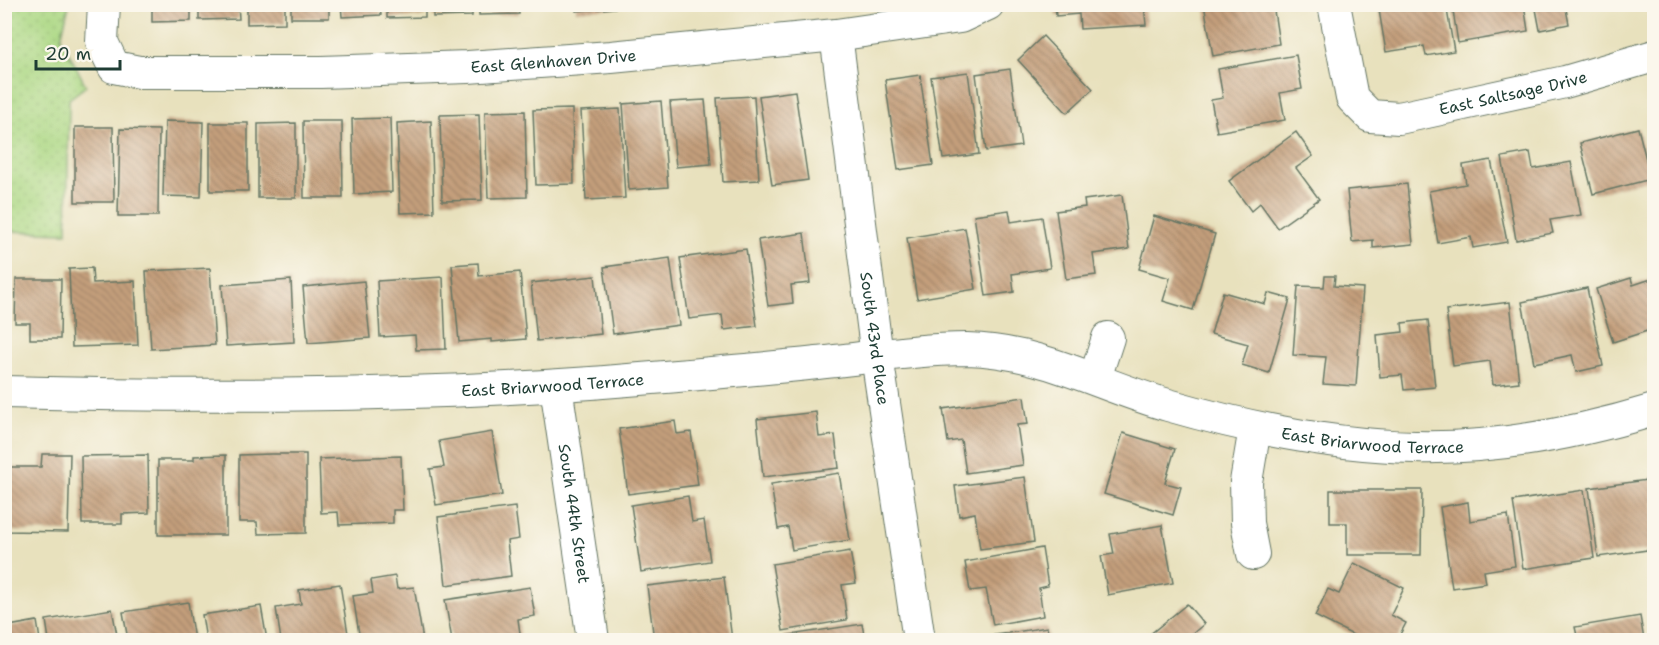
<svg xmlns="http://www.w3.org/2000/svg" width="1659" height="645" viewBox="0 0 1659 645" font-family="'Shantell Sans',sans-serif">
<defs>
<pattern id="green-dots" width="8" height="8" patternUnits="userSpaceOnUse" patternTransform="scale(1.5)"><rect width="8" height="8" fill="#acd884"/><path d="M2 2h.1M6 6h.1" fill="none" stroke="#94ba73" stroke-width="1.8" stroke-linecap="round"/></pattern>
<pattern id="building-back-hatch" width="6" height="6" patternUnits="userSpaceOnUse" patternTransform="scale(1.5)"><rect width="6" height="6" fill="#c49f7c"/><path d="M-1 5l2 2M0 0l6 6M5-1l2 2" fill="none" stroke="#9f8366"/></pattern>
</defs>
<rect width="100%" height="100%" fill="#fbf7ec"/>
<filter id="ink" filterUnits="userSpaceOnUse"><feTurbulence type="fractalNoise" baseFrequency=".0167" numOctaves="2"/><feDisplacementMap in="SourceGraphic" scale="12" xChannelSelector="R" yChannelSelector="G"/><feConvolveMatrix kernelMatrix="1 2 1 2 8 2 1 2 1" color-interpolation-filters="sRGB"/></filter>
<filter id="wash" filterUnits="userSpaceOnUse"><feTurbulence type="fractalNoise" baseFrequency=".008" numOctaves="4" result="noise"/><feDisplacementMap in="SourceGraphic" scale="24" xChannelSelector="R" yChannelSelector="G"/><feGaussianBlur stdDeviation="1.35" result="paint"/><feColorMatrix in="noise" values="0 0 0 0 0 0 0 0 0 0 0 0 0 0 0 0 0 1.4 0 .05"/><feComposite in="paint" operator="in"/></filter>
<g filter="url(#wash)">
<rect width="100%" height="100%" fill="#e8e1bd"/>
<path fill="url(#green-dots)" stroke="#668a5c" stroke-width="1.5" d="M5 4 69 5 61 38 86 86 69 99 67 233 5 231Z"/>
<g id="blocks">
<g fill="url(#building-back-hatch)">
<path d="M152 4H191V21L152 22Z"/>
<path d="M199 4H238L239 19 199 20Z"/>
<rect x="291" y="4" width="38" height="14"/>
<path d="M341 4H380L381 15 342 17Z"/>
<path d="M387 4H425V17L387 18Z"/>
<path d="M433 4H472V16L433 17Z"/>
<path d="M479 4H518L519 14 479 15Z"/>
<path d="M576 4H615V8L576 11Z"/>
<path d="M1055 4H1144L1146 25 1080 29 1079 14 1056 16Z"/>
<path d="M1204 4H1273L1279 44 1213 56Z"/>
<path d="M1378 4H1446L1454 51 1426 56 1424 46 1386 52Z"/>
<path d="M1452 4H1524L1528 31 1458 43Z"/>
<path d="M1535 4H1565L1569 24 1540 30Z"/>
<path d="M247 5H285V23L247 24Z"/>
<path d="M1043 36 1093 89 1067 113 1018 60Z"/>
<path d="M1296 55 1302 89 1280 93 1285 120 1217 132 1211 100 1223 98 1218 69Z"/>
<path d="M1010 69 1021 146 986 151 976 74Z"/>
<path d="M968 72 979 154 943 159 931 77Z"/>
<path d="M920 75 933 165 898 170 885 80Z"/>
<path d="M795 91 808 180 772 185 759 96Z"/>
<path d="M754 96 759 180 723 182 717 98Z"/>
<path d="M705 100 711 164 676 167 670 102Z"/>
<path d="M661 101 668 187 629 190 623 104Z"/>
<path d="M572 109 574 184 536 185 533 110Z"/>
<path d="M620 109 625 198 586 200 581 111Z"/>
<path d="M525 111 527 197 488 198 485 112Z"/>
<path d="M479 114 482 200 442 201 440 115Z"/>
<path d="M390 118 392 192 354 194 352 119Z"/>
<path d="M165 121 203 122 201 197 163 196Z"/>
<path d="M303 121H342L343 198H304Z"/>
<path d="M431 121 434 212 400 213 397 123Z"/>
<rect x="210" y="123" width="38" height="68"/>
<path d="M296 123V198H258V124Z"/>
<path d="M75 127H113L114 202H75Z"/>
<path d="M1638 128 1651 179 1593 194 1580 143Z"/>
<path d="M120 129 159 130 158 216H118Z"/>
<path d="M1296 132 1313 156 1296 168 1319 199 1278 228 1260 203 1251 211 1229 181Z"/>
<path d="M1530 152 1533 169 1571 162 1581 215 1550 220 1553 233 1516 240 1502 157Z"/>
<path d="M1491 160 1507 242 1473 248 1471 237 1438 243 1429 191 1466 184 1463 165Z"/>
<path d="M1407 184 1413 244 1373 248V240L1352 242 1347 190Z"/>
<path d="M1122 195 1129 249 1093 254 1096 275 1066 279 1056 211 1085 207 1084 200Z"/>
<path d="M1009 210 1011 222 1042 217 1050 268 1012 274 1014 292 986 296 974 215Z"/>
<path d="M1154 216 1215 234 1193 310 1163 301 1170 278 1139 269Z"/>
<path d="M965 228 976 289 917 299 907 238Z"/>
<path d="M804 233 810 283 791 285 793 303 768 306 758 240Z"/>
<path d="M746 249 757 326 724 330 722 315 689 319 680 258Z"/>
<path d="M670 258 679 325 613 334 604 267Z"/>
<path d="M478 263 479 276 520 272 526 339 492 342V339L459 342 452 265Z"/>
<path d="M92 268 93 283 135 281 138 345 72 347 69 269Z"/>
<path d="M210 268 215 345 151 349 146 271Z"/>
<path d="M595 276 601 334 537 341 531 283Z"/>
<path d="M1325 276H1335L1334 286 1363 288 1356 386 1323 384 1326 357 1293 355 1298 286 1324 287Z"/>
<path d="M443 277 446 349 416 350 415 335 380 337 377 281Z"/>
<path d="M1631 278 1633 285 1654 278V352L1647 331 1613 342 1596 289Z"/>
<path d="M16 279H61L60 339H30V323H15Z"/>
<path d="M291 280 294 342 226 346 222 285Z"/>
<path d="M364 281 370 338 308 343 303 287Z"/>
<path d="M1587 288 1603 366 1576 372 1572 355 1534 363 1522 302Z"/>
<path d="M1223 292 1265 304 1268 293 1290 299 1269 373 1242 365 1248 344 1211 334Z"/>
<path d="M1510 302 1519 382 1493 385 1490 361 1453 366 1446 310Z"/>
<path d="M1428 320 1435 387 1404 390 1402 375 1380 377 1377 335 1403 332 1402 323Z"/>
<path d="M1024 397 1028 424 1017 425 1023 465 966 473 961 440 948 442 943 409Z"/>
<path d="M816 412 819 437 835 435 839 468 763 477 757 419Z"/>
<path d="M675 421 677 434 691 432 698 485 628 494 619 429Z"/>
<path d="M492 432 502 495 436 505 430 469 444 467 439 441Z"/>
<path d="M1123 433 1175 449 1165 483 1181 487 1173 515 1104 494Z"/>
<path d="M42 454H70L68 532 4 531V467H41Z"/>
<path d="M271 454H306V533L258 534 257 522H239V455Z"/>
<path d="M148 455 149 513 122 514V524H82L81 456Z"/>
<path d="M226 455V535H158V460H194V456Z"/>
<path d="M401 456 403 510H393V523L339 525 338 512 321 513 319 459Z"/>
<path d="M839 473 850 540 792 550 788 527 778 529 771 484Z"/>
<path d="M1025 477 1034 542 980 549 975 513 959 516 955 486Z"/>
<path d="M1654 479V549L1598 557 1589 488Z"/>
<path d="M1330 490H1422L1421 555H1347V523H1330Z"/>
<path d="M1584 490 1594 558 1523 569 1513 501Z"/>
<path d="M688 496 692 522 704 520 710 561 641 572 631 505Z"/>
<path d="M1468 502 1470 521 1508 515 1515 566 1484 571 1486 583 1452 588 1440 507Z"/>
<path d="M515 507 519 539 507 541 511 576 446 585 438 517Z"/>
<path d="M1162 525 1173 583 1108 595 1101 556 1114 554 1110 534Z"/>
<path d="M1042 548 1048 586 1039 588 1043 616 993 625 986 589 970 591 965 562Z"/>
<path d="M850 551 856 583 842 585 847 620 783 631 772 564Z"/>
<path d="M1354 563 1404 588 1391 615 1406 623 1397 640H1363L1315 616 1328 589 1339 594Z"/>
<path d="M395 576 397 589 414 587 423 640H360L353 596 373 593 371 580Z"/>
<path d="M724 577 732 640H654L647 586Z"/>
<path d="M340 584 349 640H281L276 608 301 604 299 590Z"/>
<path d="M530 587 535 616 518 619 521 640H452L445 600Z"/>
<path d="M188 602 194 640H128L123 612Z"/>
<path d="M1187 604 1204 624 1191 635 1196 640H1143Z"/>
<path d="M261 606 267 640H206L202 615Z"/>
<path d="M112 609 118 640H49L46 620Z"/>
<path d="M1640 616 1644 640H1578L1575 627Z"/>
<path d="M37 621 40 640H4V627Z"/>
<path d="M862 624 865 640H784L783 636Z"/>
<path d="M1047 627 1049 640H976V638Z"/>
</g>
</g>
</g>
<g filter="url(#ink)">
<use href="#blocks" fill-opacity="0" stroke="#657664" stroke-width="1.5"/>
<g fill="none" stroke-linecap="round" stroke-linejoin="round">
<g stroke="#657664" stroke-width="34">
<g id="minor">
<path id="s1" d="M104 4 102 42 114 67 139 72H321L468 67 611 57 836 35 960 17 988 4"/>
<path id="s2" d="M1334 4 1352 98 1370 116 1399 118 1565 82 1654 56"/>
<path id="s3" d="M836 35 877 356 919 640"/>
<path d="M1095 378 1108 338"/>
<path id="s4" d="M556 386 593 640"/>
<path id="s5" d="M4 392C200 397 396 397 591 383 666 377 742 371 817 363 866 358 917 349 967 349 1043 351 1098 385 1168 405 1248 428 1331 445 1415 447 1496 449 1578 433 1654 410"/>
<path d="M1253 554 1247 523 1246 482 1255 428"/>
</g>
</g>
<use href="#minor" stroke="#fff" stroke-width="32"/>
</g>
</g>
<g text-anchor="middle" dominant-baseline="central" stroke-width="5" stroke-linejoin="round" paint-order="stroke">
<g font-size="16" fill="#1f3d34" stroke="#fbf7ec">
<text stroke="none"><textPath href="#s1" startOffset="506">East Glenhaven Drive</textPath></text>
<text stroke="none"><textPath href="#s2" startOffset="267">East Saltsage Drive</textPath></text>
<text stroke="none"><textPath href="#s3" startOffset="306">South 43rd Place</textPath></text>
<text stroke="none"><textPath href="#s5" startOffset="549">East Briarwood Terrace</textPath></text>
<text stroke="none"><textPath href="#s5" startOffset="1383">East Briarwood Terrace</textPath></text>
<text stroke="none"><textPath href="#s4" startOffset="129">South 44th Street</textPath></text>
</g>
</g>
<rect width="1659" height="645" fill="none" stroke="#fbf7ec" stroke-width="24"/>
<path d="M36 60v9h84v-9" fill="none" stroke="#1f3d34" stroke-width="3"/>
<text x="45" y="60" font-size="18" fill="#1f3d34" stroke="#fbf7ec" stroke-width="4.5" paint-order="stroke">20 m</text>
</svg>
